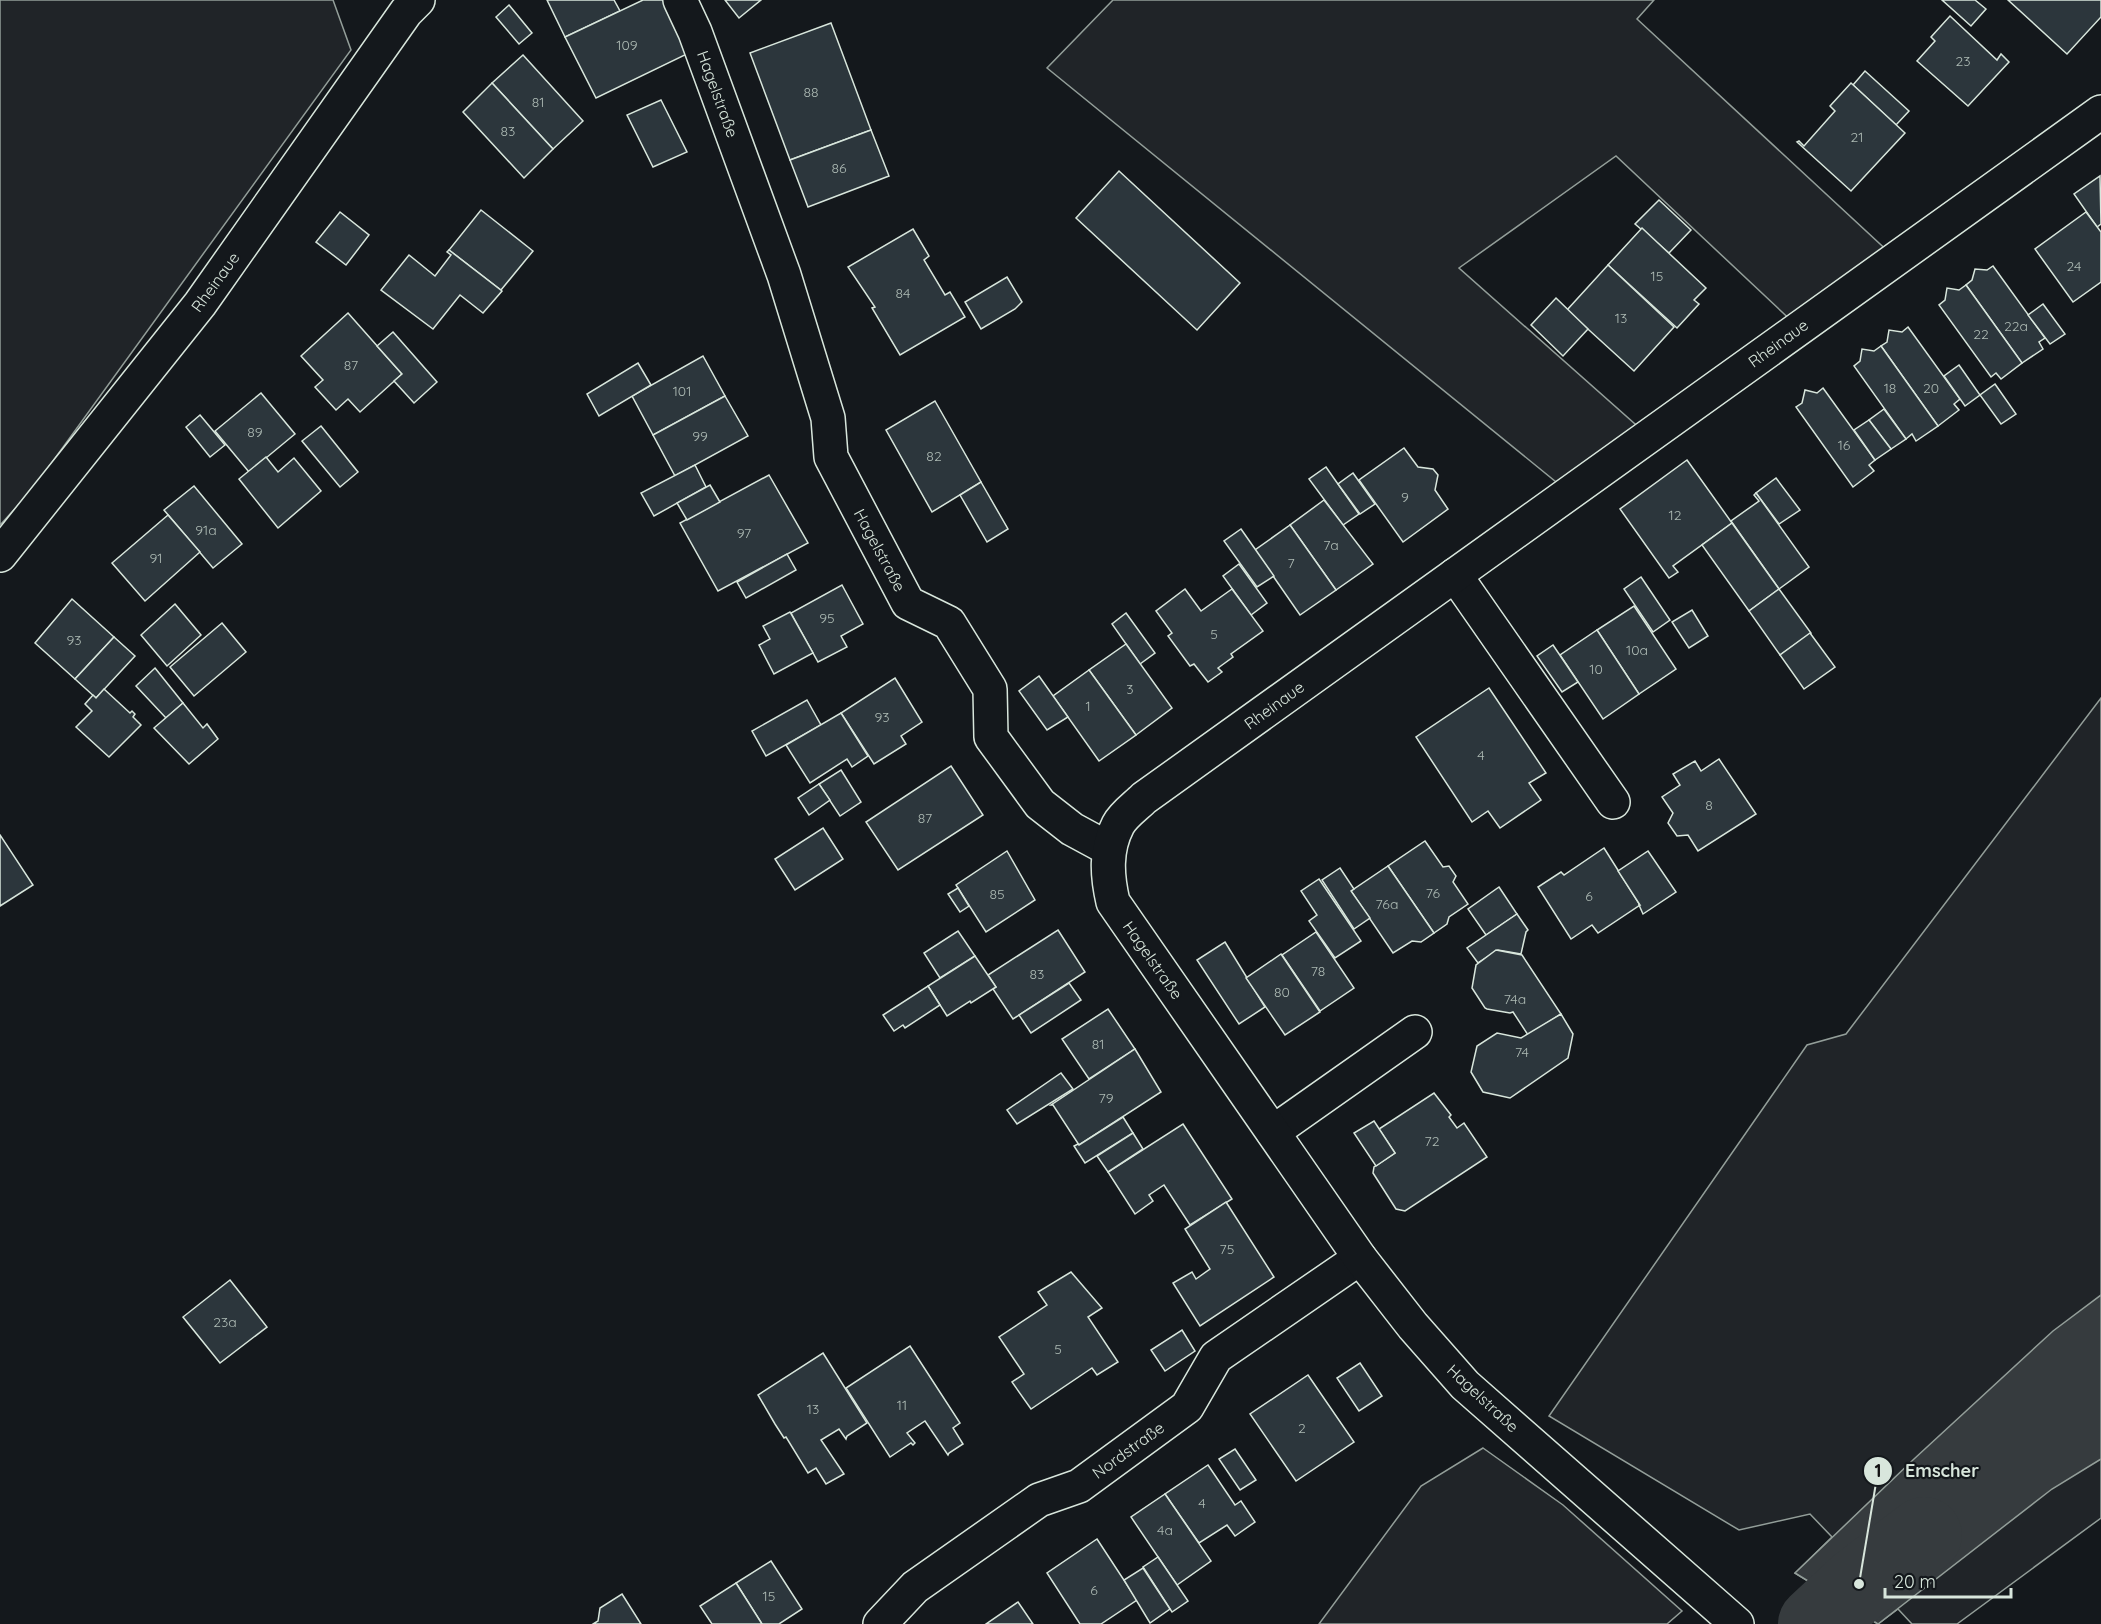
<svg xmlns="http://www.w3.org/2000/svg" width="2101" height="1624" viewBox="0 0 2101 1624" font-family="Quicksand,sans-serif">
<rect width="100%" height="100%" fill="#14181c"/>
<g fill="#202428" stroke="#939e99" stroke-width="1.5">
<path d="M0 0H333L351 50 32 490 0 525Z"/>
<path d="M1113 0H1654L1637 19 1893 256 1797 326 1616 156 1459 268 1644 432 1566 490 1047 68Z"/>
<path d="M2101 698V1518L1957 1624H1912L1898 1609 1878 1624 1795 1573 1832 1537 1810 1514 1739 1530 1549 1416 1807 1045 1846 1034Z"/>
<path d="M1483 1448 1563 1505 1682 1611 1667 1624H1319L1421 1486Z"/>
</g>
<path fill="#363b3e" stroke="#939e99" stroke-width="1.5" d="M2101 1295V1459L2052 1489 1878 1624 1795 1573 1914 1459 2053 1331Z"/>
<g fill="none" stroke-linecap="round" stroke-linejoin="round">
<path stroke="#363b3e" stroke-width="76" d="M1816 1624 1859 1584 1924 1535"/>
</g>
<g fill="#2c363c" stroke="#d8e6dc" stroke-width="1.5">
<path d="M547 0H614L620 11 565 37Z"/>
<path d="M643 0H663L689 53 596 98 565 37Z"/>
<path d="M725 0H761L739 18Z"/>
<path d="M1942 0H1975L1986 9 1971 26Z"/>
<path d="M2008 0H2101V17L2067 54Z"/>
<path d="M509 5 532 33 519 44 496 17Z"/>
<path d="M1950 16 1997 60 2001 54 2009 62 1968 106 1917 61 1935 41 1931 37Z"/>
<path d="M831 23 871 130 790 160 750 53Z"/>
<path d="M523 55 583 121 553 149 492 83Z"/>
<path d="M1865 71 1909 111 1896 125 1853 85Z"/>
<path d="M492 83 553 149 524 178 463 112Z"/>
<path d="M1851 83 1905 133 1851 191 1797 142 1799 141 1804 146 1835 111 1830 106Z"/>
<path d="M661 100 687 152 653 167 627 115Z"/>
<path d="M871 130 889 176 808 207 790 160Z"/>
<path d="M1119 171 1240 283 1197 330 1076 218Z"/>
<path d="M2100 176 2101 224 2097 227 2074 194Z"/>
<path d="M1659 200 1691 230 1669 253 1635 224Z"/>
<path d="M481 210 533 251 501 290 449 250Z"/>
<path d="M340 212 369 235 346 265 316 242Z"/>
<path d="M2086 212 2101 232V282L2073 302 2035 249Z"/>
<path d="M1642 228 1706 288 1694 300 1699 304 1677 328 1608 265Z"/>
<path d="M913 229 929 256 924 260 945 295 950 292 965 317 900 355 872 308 875 307 848 267Z"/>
<path d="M449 250 502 291 483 313 460 295 433 329 381 290 409 255 435 276 451 255 447 252Z"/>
<path d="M1608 265 1674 327 1634 371 1567 310Z"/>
<path d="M1993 266 2045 338 2039 342 2043 349 2022 363 1966 285 1972 280 1975 269 1987 270Z"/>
<path d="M1007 277 1022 302 1015 309 981 329 965 302Z"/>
<path d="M1966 285 2022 363 2001 379 1996 373 1991 377 1939 305 1945 300 1947 288 1959 290Z"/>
<path d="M1556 298 1588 329 1563 356 1531 325Z"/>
<path d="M2043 304 2065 334 2050 344 2028 315Z"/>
<path d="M348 313 402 374 360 412 348 399 336 410 315 387 323 380 301 356Z"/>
<path d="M1908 327 1960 399 1954 404 1959 410 1938 426 1881 346 1887 342 1889 330 1902 332Z"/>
<path d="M393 332 437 382 414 403 394 381 402 374 377 346Z"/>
<path d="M1881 346 1938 426 1916 441 1912 434 1906 439 1854 366 1860 361 1862 349 1874 351Z"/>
<path d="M703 356 725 396 653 435 632 396Z"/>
<path d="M638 363 651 385 599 416 587 394Z"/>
<path d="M1959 365 1980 395 1965 406 1944 376Z"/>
<path d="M1995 384 2016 414 2001 424 1980 395Z"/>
<path d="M1823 388 1875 460 1869 465 1874 471 1853 487 1796 407 1802 403 1805 390 1817 393Z"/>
<path d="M261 393 295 434 249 472 215 431Z"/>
<path d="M725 396 748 436 675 476 653 435Z"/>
<path d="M935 401 981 482 932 512 886 430Z"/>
<path d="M1884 409 1906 439 1891 449 1869 420Z"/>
<path d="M200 415 225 445 210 457 186 427Z"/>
<path d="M1869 420 1891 449 1875 460 1854 430Z"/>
<path d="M321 426 358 472 340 487 302 441Z"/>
<path d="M1404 448 1418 467 1433 469 1438 475 1435 490 1448 509 1403 542 1359 480Z"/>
<path d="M266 457 278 472 294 458 321 491 278 528 239 479Z"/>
<path d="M1687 460 1732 523 1673 566 1678 572 1669 578 1620 509Z"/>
<path d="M695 465 706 487 654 516 641 493Z"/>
<path d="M1326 467 1359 514 1343 525 1309 479Z"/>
<path d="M1353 473 1375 504 1360 514 1338 484Z"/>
<path d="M769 475 808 543 718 591 680 523Z"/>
<path d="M1776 478 1800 510 1779 524 1756 493Z"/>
<path d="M981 482 1008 529 987 542 960 495Z"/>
<path d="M710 485 720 502 687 520 677 503Z"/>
<path d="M194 486 242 544 213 568 164 510Z"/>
<path d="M1756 493 1809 567 1779 589 1731 521 1759 501 1754 495Z"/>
<path d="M1324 500 1373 564 1336 590 1290 525Z"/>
<path d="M168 515 200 552 145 601 112 563Z"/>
<path d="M1732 523 1779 589 1749 611 1702 545Z"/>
<path d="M1290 525 1336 590 1300 615 1255 550Z"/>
<path d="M1241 529 1274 576 1257 587 1224 541Z"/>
<path d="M787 554 796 570 746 598 737 582Z"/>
<path d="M1239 564 1267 603 1251 615 1223 576Z"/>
<path d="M1641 577 1670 620 1653 632 1624 589Z"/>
<path d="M842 585 863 624 841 636 847 647 818 662 791 613Z"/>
<path d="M1185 589 1201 611 1232 589 1263 631 1231 654 1233 657 1218 668 1222 672 1208 682 1194 664 1190 666 1168 636 1172 633 1156 611Z"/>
<path d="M1779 589 1811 633 1780 655 1749 611Z"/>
<path d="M72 599 114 637 75 679 35 643Z"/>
<path d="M175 604 201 635 167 666 141 635Z"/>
<path d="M1634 606 1676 669 1639 694 1597 630Z"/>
<path d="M1692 610 1708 636 1689 648 1672 622Z"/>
<path d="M790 612 813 653 774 674 759 645 770 639 763 626Z"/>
<path d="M1126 613 1155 653 1140 664 1112 624Z"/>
<path d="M222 623 246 652 194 696 170 667Z"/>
<path d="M1597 630 1639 694 1603 719 1560 655Z"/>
<path d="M1810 633 1835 667 1804 689 1780 655Z"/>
<path d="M114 637 135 656 96 698 75 679Z"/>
<path d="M1126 644 1172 708 1136 735 1089 670Z"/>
<path d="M1553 645 1578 682 1562 692 1537 656Z"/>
<path d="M155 668 183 703 166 718 136 686Z"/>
<path d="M1089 670 1136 735 1099 761 1053 696Z"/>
<path d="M1039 676 1068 717 1047 730 1019 691Z"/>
<path d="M895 678 922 722 901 736 906 744 874 764 841 713Z"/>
<path d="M1489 688 1546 773 1529 783 1541 800 1500 828 1488 811 1472 822 1416 737Z"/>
<path d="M104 689 130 713 132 711 135 714 133 717 141 725 109 757 76 727 92 711 85 704 93 695 96 698Z"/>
<path d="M807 700 821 725 766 756 752 731Z"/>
<path d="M183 703 203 728 207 724 218 739 189 764 154 728Z"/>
<path d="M841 713 868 756 852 767 847 759 810 783 786 745Z"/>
<path d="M1719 759 1756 814 1698 851 1688 835 1677 836 1668 823 1673 813 1662 797 1680 785 1673 774 1695 761 1701 771Z"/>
<path d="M951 766 983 815 898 870 866 822Z"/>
<path d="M841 770 861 802 840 816 819 784Z"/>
<path d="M819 784 830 800 809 815 798 798Z"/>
<path d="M823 828 843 859 795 890 775 859Z"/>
<path d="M0 835 33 885 0 906Z"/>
<path d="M1425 841 1443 867 1449 866 1456 876 1453 882 1468 904 1449 917 1447 924 1434 933 1388 866Z"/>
<path d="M1604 848 1640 905 1598 933 1592 925 1571 939 1538 887 1561 872 1564 875Z"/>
<path d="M1007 851 1035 900 986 932 956 885Z"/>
<path d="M1648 851 1676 892 1643 914 1639 905H1640L1618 871Z"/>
<path d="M1388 866 1434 933 1421 942 1412 941 1393 953 1351 891Z"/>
<path d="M1340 868 1354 889 1351 891 1370 918 1354 929 1322 880Z"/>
<path d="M1319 879 1361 941 1335 958 1309 921 1317 915 1301 891Z"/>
<path d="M1499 887 1517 914 1486 935 1468 909Z"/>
<path d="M958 888 969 906 960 912 948 894Z"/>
<path d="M1517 914 1528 930 1526 932 1521 954 1498 950 1478 963 1467 948Z"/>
<path d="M1058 930 1085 972 1013 1019 993 989 996 987 988 975Z"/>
<path d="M958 931 975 956 940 978 924 953Z"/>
<path d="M1316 932 1354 988 1320 1011 1282 955Z"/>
<path d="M1225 942 1265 1007 1239 1024 1197 960Z"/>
<path d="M1496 950 1522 955 1561 1014 1528 1035 1513 1012 1510 1013 1487 1009 1485 1008 1472 988 1476 965Z"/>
<path d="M1281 954 1320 1012 1285 1035 1246 978Z"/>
<path d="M975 956 996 987 971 1003 970 1001 947 1016 928 986Z"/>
<path d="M1069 983 1081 1000 1031 1033 1019 1015Z"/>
<path d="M928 986 940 1005 905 1028 903 1025 894 1031 883 1015Z"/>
<path d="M1108 1009 1135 1049 1089 1079 1062 1039Z"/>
<path d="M1561 1014 1573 1034 1568 1058 1510 1098 1483 1092 1471 1072 1477 1046 1497 1033 1521 1038Z"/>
<path d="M1135 1049 1161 1092 1079 1145 1053 1105H1051Z"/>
<path d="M1061 1073 1073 1089 1017 1124 1007 1110Z"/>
<path d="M1434 1093 1451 1115 1449 1117 1457 1128 1464 1123 1487 1157 1405 1211 1396 1209 1373 1173 1374 1167 1395 1153 1379 1129Z"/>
<path d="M1123 1117 1133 1133 1085 1163 1074 1146 1078 1144 1079 1145Z"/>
<path d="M1374 1121 1395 1153 1376 1166 1354 1133Z"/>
<path d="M1183 1124 1232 1199 1190 1225 1164 1185 1149 1195 1153 1201 1135 1214 1108 1172Z"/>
<path d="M1133 1133 1143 1149 1108 1172 1097 1156Z"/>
<path d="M1226 1202 1274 1277 1200 1326 1173 1283 1192 1272 1196 1279 1210 1269 1185 1229Z"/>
<path d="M1071 1272 1102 1308 1088 1317 1118 1362 1097 1375 1092 1368 1031 1409 1012 1382 1024 1374 999 1337 1047 1305 1038 1292Z"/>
<path d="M230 1280 267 1327 220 1363 183 1317Z"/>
<path d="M1182 1330 1195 1351 1165 1371 1151 1350Z"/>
<path d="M910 1346 960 1423 953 1428 963 1444 949 1453 948 1455 925 1421 907 1433 915 1443 913 1445 911 1443 890 1457 846 1388Z"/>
<path d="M823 1353 867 1423 847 1436 846 1439 839 1429 821 1440 844 1474 826 1484 816 1468 808 1473 786 1437 784 1438 775 1424 758 1395Z"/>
<path d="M1360 1363 1382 1396 1359 1411 1337 1378Z"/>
<path d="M1308 1375 1354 1442 1296 1481 1250 1414Z"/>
<path d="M1235 1449 1256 1480 1240 1490 1219 1459Z"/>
<path d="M1208 1465 1235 1505 1241 1501 1255 1522 1235 1536 1227 1525 1199 1543 1165 1494Z"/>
<path d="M1165 1494 1211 1561 1177 1585 1131 1517Z"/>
<path d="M1097 1539 1137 1600 1101 1624H1080L1047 1573Z"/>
<path d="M1158 1557 1188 1601 1172 1612 1143 1567Z"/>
<path d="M771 1561 802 1609 779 1624H762L736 1583Z"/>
<path d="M1143 1568 1170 1609 1150 1623 1124 1580Z"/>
<path d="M736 1583 762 1624H712L700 1606Z"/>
<path d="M622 1594 641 1624H593L598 1621 600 1608Z"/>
<path d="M1018 1602 1033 1624H986Z"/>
</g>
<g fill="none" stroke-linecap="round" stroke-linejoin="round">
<g stroke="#d8e6dc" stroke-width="36">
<g id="street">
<path d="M680 0 695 32 784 275 828 418 831 457 908 603 949 623 990 689 991 737 1040 804 1072 829 1109 849"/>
<path d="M0 555 200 304 406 12 418 0"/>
<path d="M1455 575 1613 802"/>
<path d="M1273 1132 1415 1032"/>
<path d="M880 1624 915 1587 1039 1500 1079 1486 1187 1407 1216 1357 1360 1258"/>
<path d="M1737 1624 1465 1385 1413 1326 1360 1258 1113 902C1107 876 1105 850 1118 825 1123 815 1136 806 1144 798L2101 112"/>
</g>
</g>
<use href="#street" stroke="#14181c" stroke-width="33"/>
</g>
<g text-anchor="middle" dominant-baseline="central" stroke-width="4.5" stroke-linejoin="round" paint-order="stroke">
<g font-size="14" fill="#adbab4">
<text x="627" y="45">109</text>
<text x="1963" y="61">23</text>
<text x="811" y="92">88</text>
<text x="538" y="102">81</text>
<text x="508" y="131">83</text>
<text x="1857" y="137">21</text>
<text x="839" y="168">86</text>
<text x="2074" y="266">24</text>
<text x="1657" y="276">15</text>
<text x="903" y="293">84</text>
<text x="1621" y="318">13</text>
<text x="2016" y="326">22a</text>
<text x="1981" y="334">22</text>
<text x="351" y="365">87</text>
<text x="1890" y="388">18</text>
<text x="1931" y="388">20</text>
<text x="682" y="391">101</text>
<text x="255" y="432">89</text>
<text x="700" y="436">99</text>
<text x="1844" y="445">16</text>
<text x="934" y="456">82</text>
<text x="1405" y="497">9</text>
<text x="1675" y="515">12</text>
<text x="206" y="530">91a</text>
<text x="744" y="533">97</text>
<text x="1331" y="545">7a</text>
<text x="156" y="558">91</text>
<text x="1291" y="563">7</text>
<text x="827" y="618">95</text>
<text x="1214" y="634">5</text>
<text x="74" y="640">93</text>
<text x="1637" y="650">10a</text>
<text x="1596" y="669">10</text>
<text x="1130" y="689">3</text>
<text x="1088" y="706">1</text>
<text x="882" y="717">93</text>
<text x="1481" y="755">4</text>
<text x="1709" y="805">8</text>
<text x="925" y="818">87</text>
<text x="1433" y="893">76</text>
<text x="997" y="894">85</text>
<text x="1589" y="896">6</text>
<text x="1387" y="904">76a</text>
<text x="1318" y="971">78</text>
<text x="1037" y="974">83</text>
<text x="1282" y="992">80</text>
<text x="1515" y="999">74a</text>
<text x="1098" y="1044">81</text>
<text x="1522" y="1052">74</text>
<text x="1106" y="1098">79</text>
<text x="1432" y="1141">72</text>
<text x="1227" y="1249">75</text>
<text x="225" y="1322">23a</text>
<text x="1058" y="1349">5</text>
<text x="902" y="1405">11</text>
<text x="813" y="1409">13</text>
<text x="1302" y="1428">2</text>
<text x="1202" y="1503">4</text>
<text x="1165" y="1530">4a</text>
<text x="1094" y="1590">6</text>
<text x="769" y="1596">15</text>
</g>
<g font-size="16" fill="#d8e6dc" stroke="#14181c">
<text transform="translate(718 94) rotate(70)">Hagelstraße</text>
<text transform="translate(215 282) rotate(-54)">Rheinaue</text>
<text transform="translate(1778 343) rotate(-36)">Rheinaue</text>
<text transform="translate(880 550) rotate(62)">Hagelstraße</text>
<text transform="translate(1274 705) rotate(-36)">Rheinaue</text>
<text transform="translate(1153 960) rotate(55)">Hagelstraße</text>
<text transform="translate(1483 1398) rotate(43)">Hagelstraße</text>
<text transform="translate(1128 1450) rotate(-36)">Nordstraße</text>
</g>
</g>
<path fill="none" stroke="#d8e6dc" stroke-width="2" d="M1859 1584L1878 1471"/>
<g fill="#d8e6dc" stroke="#14181c" stroke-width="2">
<circle cx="1859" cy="1584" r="6"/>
<circle cx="1878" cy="1471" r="15"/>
</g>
<g font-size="18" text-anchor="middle" font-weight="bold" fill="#111">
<text x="1878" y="1477">1</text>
</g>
<g font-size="18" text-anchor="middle" font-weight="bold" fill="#d8e6dc" stroke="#14181c" stroke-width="4.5" stroke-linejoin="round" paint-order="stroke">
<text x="1942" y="1477">Emscher</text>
</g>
<path d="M1885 1588v9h126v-9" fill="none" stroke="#d8e6dc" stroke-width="3"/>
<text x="1894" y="1588" font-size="18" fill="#d8e6dc" stroke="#14181c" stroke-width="4.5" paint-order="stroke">20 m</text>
</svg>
